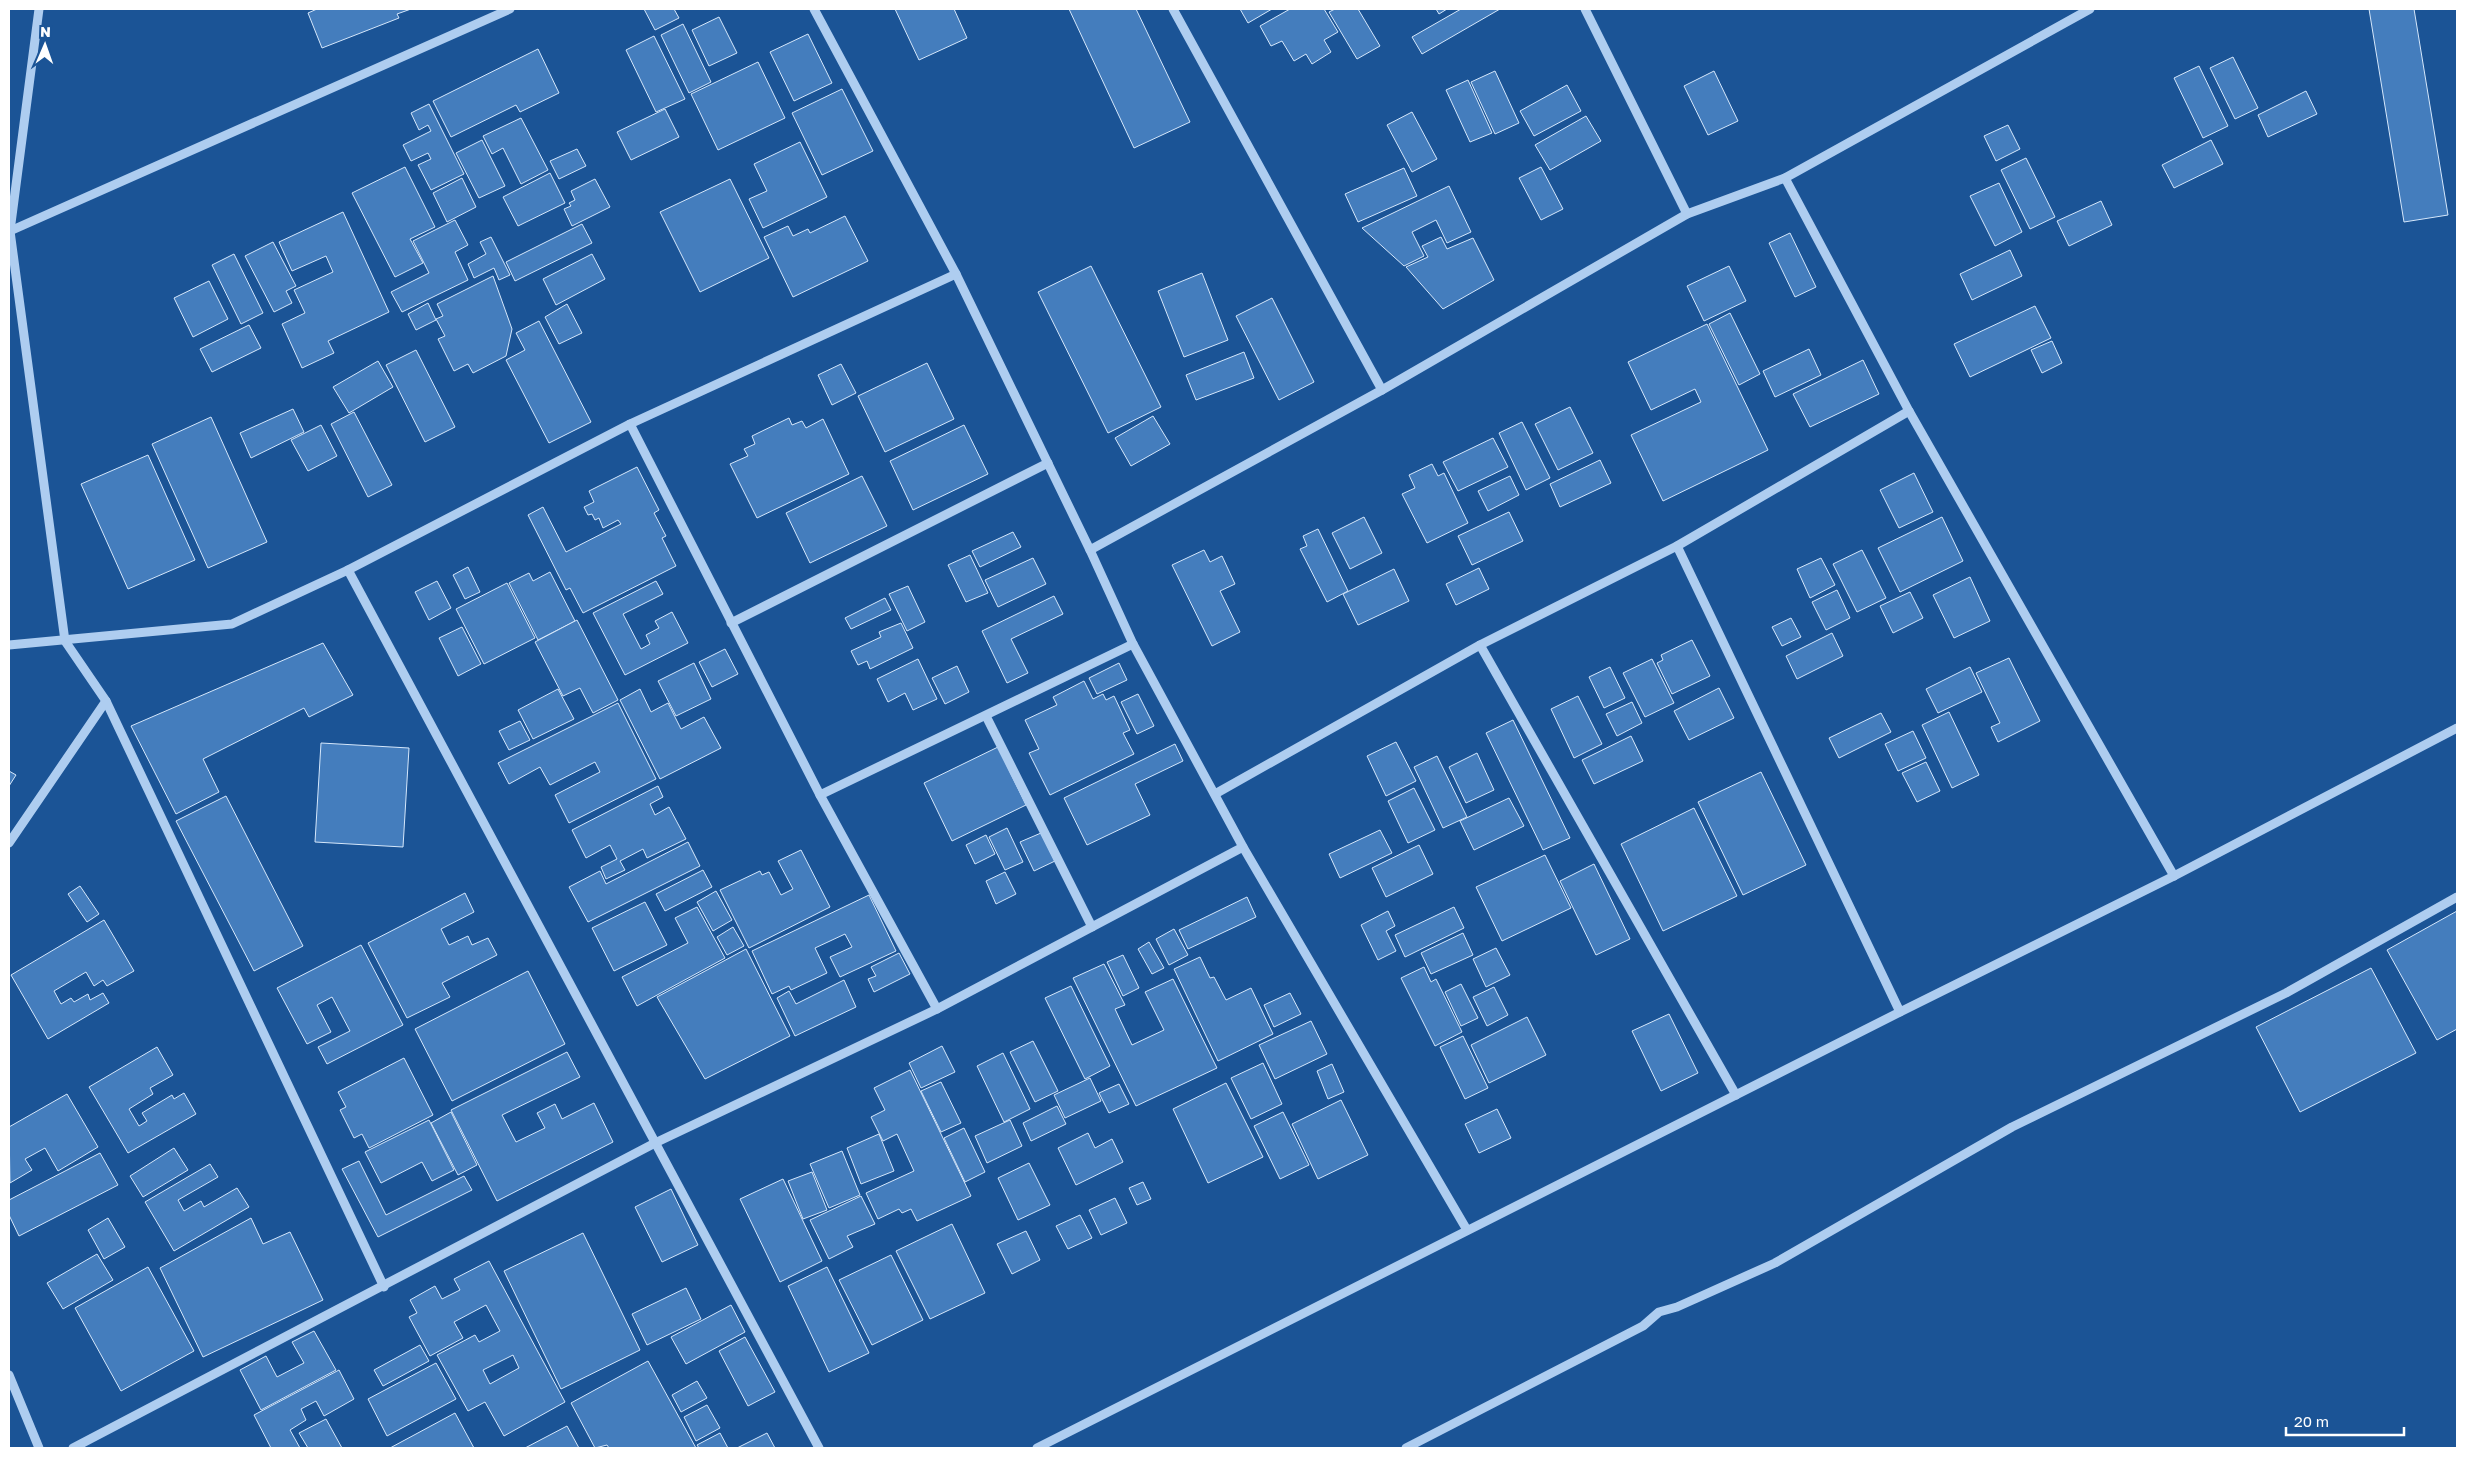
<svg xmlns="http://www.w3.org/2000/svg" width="2466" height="1457" viewBox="0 0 2466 1457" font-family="'Golos Text',sans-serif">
<rect width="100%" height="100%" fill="#1b5496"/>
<g fill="#447dbd" stroke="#d5e7fb" fill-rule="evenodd">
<path d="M317 9H411L397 14 399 18 322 48 308 13Z"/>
<path d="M644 9H674L679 18 655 30Z"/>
<path d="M895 9H954L967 38 919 60Z"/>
<path d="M1069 9H1136L1190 122 1134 148Z"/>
<path d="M1240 9H1272L1248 23Z"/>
<path d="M1290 9H1324L1338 32 1324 40 1331 52 1312 64 1306 54 1294 61 1282 41 1271 46 1260 26Z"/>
<path d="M1335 9H1358L1380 46 1357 59 1329 12Z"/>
<path d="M1436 9H1447L1439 14Z"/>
<path d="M1461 9H1500L1422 54 1412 37Z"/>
<path d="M2369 9H2414L2448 215 2404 222Z"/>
<path d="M719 17 737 53 709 66 692 30Z"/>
<path d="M683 24 711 82 689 93 661 35Z"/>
<path d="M808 34 832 83 794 101 770 52Z"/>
<path d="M654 36 685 99 656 112 626 50Z"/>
<path d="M538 49 559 93 520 112 516 105 451 137 433 101Z"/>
<path d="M2233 57 2258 108 2235 119 2210 68Z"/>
<path d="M758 62 785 118 718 150 691 94Z"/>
<path d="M2199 66 2228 126 2203 138 2174 78Z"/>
<path d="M1495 71 1519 123 1495 134 1471 82Z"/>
<path d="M1714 71 1738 121 1708 135 1684 86Z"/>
<path d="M1468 80 1492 133 1470 142 1446 90Z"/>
<path d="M1567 85 1581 111 1534 136 1520 111Z"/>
<path d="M842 89 873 151 822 175 792 113Z"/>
<path d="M2306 91 2317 114 2268 137 2258 115Z"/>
<path d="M429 104 464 174 431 190 418 165 431 159 428 153 411 161 403 145 431 131 428 125 419 130 411 113Z"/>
<path d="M665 109 679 137 631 160 617 132Z"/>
<path d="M1412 112 1437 159 1412 172 1387 125Z"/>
<path d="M1586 116 1601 141 1550 170 1535 145Z"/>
<path d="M521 118 548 170 521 184 503 148 492 154 483 136Z"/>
<path d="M2008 125 2020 149 1996 161 1984 136Z"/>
<path d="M482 140 505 186 479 198 456 153Z"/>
<path d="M2211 140 2223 164 2174 188 2162 165Z"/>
<path d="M800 142 827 197 763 228 749 199 767 191 754 164Z"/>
<path d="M577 149 586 166 559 179 550 161Z"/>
<path d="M2026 158 2055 217 2030 229 2001 170Z"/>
<path d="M405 167 435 227 410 239 423 263 395 277 352 193Z"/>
<path d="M1541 167 1563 209 1541 220 1519 178Z"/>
<path d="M1404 168 1417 196 1358 222 1345 194Z"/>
<path d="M550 173 565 203 518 226 503 197Z"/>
<path d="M462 178 476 207 447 222 433 193Z"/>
<path d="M595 179 610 207 572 226 564 209 571 206 569 203 575 200 571 191Z"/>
<path d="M730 179 769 258 700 292 660 212Z"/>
<path d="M1999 183 2022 232 1995 246 1970 196Z"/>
<path d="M1449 186 1471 232 1447 243 1436 220 1412 232 1424 256 1404 266 1362 228Z"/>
<path d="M2101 201 2112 225 2069 246 2057 221Z"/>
<path d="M343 212 389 312 328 341 334 353 302 368 282 324 305 313 294 290 333 272 326 256 292 271 279 242Z"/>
<path d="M845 216 868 261 793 297 764 237 788 226 793 236 808 229 810 233Z"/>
<path d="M455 220 468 245 455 252 468 280 402 312 391 292 429 273 413 241Z"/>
<path d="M582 224 592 243 515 281 506 262Z"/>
<path d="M1790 233 1816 287 1795 297 1769 243Z"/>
<path d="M491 237 510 275 499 280 494 268 474 278 468 264 486 254 480 242Z"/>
<path d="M1441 237 1447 249 1473 238 1494 280 1443 309 1406 267 1428 257 1422 246Z"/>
<path d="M273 242 296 286 286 291 292 303 274 312 245 256Z"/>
<path d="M2010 250 2022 276 1972 300 1960 274Z"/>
<path d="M234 254 263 313 241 324 212 265Z"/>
<path d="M592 254 605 279 556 305 543 279Z"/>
<path d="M1091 266 1161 407 1108 433 1038 292Z"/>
<path d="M1729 266 1746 301 1704 321 1687 286Z"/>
<path d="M1202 273 1228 340 1184 357 1158 291Z"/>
<path d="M493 276 512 329 506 356 473 373 468 364 454 371 438 339 445 336 436 319 443 316 437 304Z"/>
<path d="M209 281 228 319 193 337 174 298Z"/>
<path d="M1272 298 1314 382 1279 400 1236 316Z"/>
<path d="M428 303 436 320 416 330 408 314Z"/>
<path d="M567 304 582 333 559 344 545 317Z"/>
<path d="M2035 306 2051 338 1970 377 1954 344Z"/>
<path d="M1730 313 1760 374 1739 385 1709 324Z"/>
<path d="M539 321 591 422 549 443 506 360 525 350 516 333Z"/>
<path d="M1707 324 1768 450 1663 501 1631 435 1701 402 1695 389 1651 410 1628 362Z"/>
<path d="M249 325 261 348 212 372 200 349Z"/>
<path d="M2052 341 2062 363 2042 373 2031 350Z"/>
<path d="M1809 349 1821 375 1775 397 1763 371Z"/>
<path d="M416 350 455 427 425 442 386 365Z"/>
<path d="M1244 352 1254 378 1196 400 1186 375Z"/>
<path d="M1863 360 1879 394 1810 427 1793 394Z"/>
<path d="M378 361 393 387 349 413 333 387Z"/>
<path d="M927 363 954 419 885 452 858 396Z"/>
<path d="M841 364 856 393 832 405 818 375Z"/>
<path d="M1570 407 1593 453 1558 470 1535 424Z"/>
<path d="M293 409 304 432 251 458 240 433Z"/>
<path d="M354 412 392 485 368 497 331 424Z"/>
<path d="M1153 416 1170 444 1131 466 1115 438Z"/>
<path d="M211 417 267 542 208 568 152 444Z"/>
<path d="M789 418 792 425 802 421 806 428 823 419 849 474 757 518 730 464 748 456 744 449 755 444 752 436Z"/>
<path d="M1522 422 1550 478 1526 490 1499 433Z"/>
<path d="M321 425 337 456 308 471 291 440Z"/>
<path d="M964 425 988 474 913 510 890 461Z"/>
<path d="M1493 438 1508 467 1458 491 1443 462Z"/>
<path d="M148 455 195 560 128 589 81 484Z"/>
<path d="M1600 460 1611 483 1560 507 1550 484Z"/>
<path d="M1432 464 1438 476 1444 473 1468 523 1427 543 1402 494 1415 488 1409 475Z"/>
<path d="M637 467 659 510 654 513 666 536 662 538 676 566 583 613 570 588 566 590 528 515 543 507 566 552 621 524 618 520 603 528 599 518 595 520 592 514 588 515 584 507 594 502 589 491Z"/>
<path d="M1914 473 1933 512 1899 528 1880 490Z"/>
<path d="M862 476 887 526 810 563 786 513Z"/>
<path d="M1510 476 1519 495 1488 511 1478 491Z"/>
<path d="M1509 512 1523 541 1472 565 1458 536Z"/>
<path d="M1364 517 1382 553 1350 569 1332 533Z"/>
<path d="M1942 517 1963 561 1900 592 1878 548Z"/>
<path d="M1318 529 1348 591 1327 602 1300 549 1307 546 1303 536Z"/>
<path d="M1013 532 1021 547 980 567 972 551Z"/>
<path d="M1204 550 1210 562 1222 556 1235 584 1220 591 1240 632 1212 646 1172 565Z"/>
<path d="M1862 550 1886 598 1857 612 1833 564Z"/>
<path d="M970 555 988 593 966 602 948 565Z"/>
<path d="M1033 558 1046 584 998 607 985 580Z"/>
<path d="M1821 558 1835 585 1810 598 1797 569Z"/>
<path d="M468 567 480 592 465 599 453 575Z"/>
<path d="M1479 568 1489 589 1456 605 1446 584Z"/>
<path d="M1394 569 1409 601 1358 625 1343 594Z"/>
<path d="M550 572 575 621 538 640 509 583 529 573 533 581Z"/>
<path d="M1970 577 1990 621 1954 638 1933 595Z"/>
<path d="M437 581 451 608 429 620 415 592Z"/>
<path d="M656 581 663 594 623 614 641 649 650 644 646 635 659 628 655 621 672 612 688 643 625 675 593 613Z"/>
<path d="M507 583 535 638 484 664 456 609Z"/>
<path d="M908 586 925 622 907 631 889 594Z"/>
<path d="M1837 590 1850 618 1826 630 1812 602Z"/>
<path d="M1910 592 1923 618 1893 633 1880 606Z"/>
<path d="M1054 596 1063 614 1011 639 1028 673 1007 683 982 631Z"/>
<path d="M885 598 891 610 851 629 845 618Z"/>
<path d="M1791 618 1801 637 1782 646 1772 627Z"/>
<path d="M577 620 618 700 593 713 580 688 563 696 535 642Z"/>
<path d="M901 623 913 648 870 669 867 661 858 665 851 651 881 637 879 632Z"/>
<path d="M462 627 481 664 458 676 439 638Z"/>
<path d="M1832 633 1843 656 1797 679 1786 656Z"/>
<path d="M1692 640 1710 676 1672 694 1657 663 1663 660 1661 655Z"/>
<path d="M323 643 353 695 309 717 304 708 203 759 219 792 176 814 131 726Z"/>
<path d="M725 649 738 674 712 687 699 662Z"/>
<path d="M2009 658 2040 721 1998 742 1991 727 2000 723 1976 673Z"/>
<path d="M918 659 937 699 913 710 905 693 888 702 877 679Z"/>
<path d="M1652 659 1674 703 1645 717 1623 673Z"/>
<path d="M694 663 711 699 676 716 658 681Z"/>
<path d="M1119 663 1127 680 1097 694 1089 678Z"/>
<path d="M957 666 969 692 945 704 932 678Z"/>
<path d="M1610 667 1625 698 1604 708 1589 677Z"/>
<path d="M1970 667 1982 692 1938 713 1926 689Z"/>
<path d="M1084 681 1093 699 1103 694 1106 700 1114 696 1130 730 1123 733 1134 754 1050 795 1029 753 1039 749 1025 720 1057 705 1053 697Z"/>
<path d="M1719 688 1734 718 1689 740 1674 711Z"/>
<path d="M558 689 574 719 533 739 518 710Z"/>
<path d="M640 689 651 712 668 703 681 729 704 717 721 748 660 779 620 700Z"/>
<path d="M1138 694 1154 726 1137 734 1121 702Z"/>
<path d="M1578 696 1602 744 1574 758 1551 709Z"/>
<path d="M1632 702 1642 723 1617 736 1606 714Z"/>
<path d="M618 703 656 779 569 823 555 795 600 772 595 762 550 785 540 767 509 784 498 763Z"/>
<path d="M1949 712 1979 775 1952 788 1922 725Z"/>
<path d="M1881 713 1891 732 1839 758 1829 738Z"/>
<path d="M1513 720 1570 838 1543 850 1486 733Z"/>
<path d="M520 721 530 740 509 750 499 731Z"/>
<path d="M1913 731 1926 758 1898 771 1885 744Z"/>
<path d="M1631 736 1643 761 1594 784 1582 760Z"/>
<path d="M1396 742 1416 781 1386 796 1367 756Z"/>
<path d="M321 743 409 748 403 847 315 842Z"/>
<path d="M1175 744 1183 761 1135 784 1150 815 1087 845 1064 798Z"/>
<path d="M998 747 1026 805 952 841 924 783Z"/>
<path d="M1477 753 1494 790 1466 803 1449 767Z"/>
<path d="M1437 756 1467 817 1443 828 1414 767Z"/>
<path d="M1926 762 1940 791 1917 802 1902 773Z"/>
<path d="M9 771 16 775 9 786Z"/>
<path d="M1761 772 1806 865 1743 895 1698 802Z"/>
<path d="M658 786 663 797 650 804 655 815 669 807 686 839 647 858 643 849 620 861 625 870 606 879 601 867 617 859 610 845 586 858 572 830Z"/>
<path d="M1414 788 1435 830 1408 843 1388 801Z"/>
<path d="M226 796 303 946 254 971 176 821Z"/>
<path d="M1509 798 1524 826 1474 850 1460 821Z"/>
<path d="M1694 808 1737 896 1663 931 1621 844Z"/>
<path d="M1007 828 1023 862 1005 870 989 837Z"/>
<path d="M1380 830 1392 853 1340 878 1329 854Z"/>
<path d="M1041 833 1055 861 1034 871 1020 842Z"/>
<path d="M986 835 995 854 975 864 966 845Z"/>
<path d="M688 842 700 866 588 922 569 887 600 871 606 884Z"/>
<path d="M1419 845 1433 874 1386 897 1372 868Z"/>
<path d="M801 850 830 907 749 948 720 890 760 871 762 875 769 872 781 895 793 889 778 861Z"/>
<path d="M1545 855 1571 908 1502 941 1476 887Z"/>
<path d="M1594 864 1630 939 1596 955 1560 881Z"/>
<path d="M703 870 712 887 665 911 656 894Z"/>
<path d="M1005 872 1016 894 996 904 986 881Z"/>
<path d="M80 886 99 914 87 922 68 894Z"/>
<path d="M716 891 732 920 713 931 697 902Z"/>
<path d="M465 893 474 912 441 929 449 945 468 936 472 945 488 938 497 955 442 983 450 997 407 1018 368 943Z"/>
<path d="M869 895 896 951 840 977 830 957 852 947 845 934 815 948 827 973 791 990 789 986 772 994 752 951Z"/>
<path d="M1247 897 1256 917 1188 949 1179 930Z"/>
<path d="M645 902 667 945 614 971 592 928Z"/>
<path d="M697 907 725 958 637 1006 622 977 688 943 675 918Z"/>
<path d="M1454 907 1464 928 1405 957 1395 935Z"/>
<path d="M1388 911 1395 926 1386 931 1396 951 1378 960 1361 925Z"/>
<path d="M2457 911V1029L2437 1040 2387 950Z"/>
<path d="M104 920 134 971 107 986 103 980 94 986 86 972 54 991 61 1004 71 998 74 1002 88 994 90 1000 103 993 109 1003 48 1039 11 975Z"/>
<path d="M733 927 744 946 727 955 717 937Z"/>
<path d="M1174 929 1188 955 1169 965 1156 939Z"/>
<path d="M1463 933 1473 955 1431 974 1421 953Z"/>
<path d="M1149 942 1164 968 1152 974 1138 949Z"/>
<path d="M361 945 403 1025 327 1064 318 1047 350 1031 332 997 317 1005 331 1032 307 1044 277 988Z"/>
<path d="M1496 948 1510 975 1486 987 1473 959Z"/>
<path d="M746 949 790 1036 705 1079 657 997Z"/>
<path d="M899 953 910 974 874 992 868 979 876 976 871 967Z"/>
<path d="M1123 955 1139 988 1123 996 1107 962Z"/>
<path d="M1200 957 1210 978 1214 977 1226 1000 1251 988 1273 1034 1218 1061 1174 969Z"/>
<path d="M1104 964 1125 1005 1115 1009 1132 1045 1164 1030 1145 992 1173 979 1217 1068 1136 1106 1073 978Z"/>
<path d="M1424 967 1431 982 1436 979 1462 1032 1435 1046 1401 978Z"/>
<path d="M2371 968 2416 1053 2300 1112 2256 1027Z"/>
<path d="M528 971 565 1044 452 1101 415 1029Z"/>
<path d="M844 980 856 1007 795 1036 777 998 789 991 796 1004Z"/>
<path d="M1461 984 1478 1018 1461 1026 1445 992Z"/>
<path d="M1071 986 1110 1066 1085 1079 1045 998Z"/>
<path d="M1494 987 1508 1015 1487 1026 1473 997Z"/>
<path d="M1290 993 1301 1014 1274 1027 1264 1005Z"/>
<path d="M1669 1014 1698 1073 1661 1091 1632 1031Z"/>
<path d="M1527 1017 1546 1055 1489 1083 1471 1045Z"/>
<path d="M1311 1021 1327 1054 1275 1079 1259 1045Z"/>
<path d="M1463 1036 1488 1088 1465 1099 1440 1047Z"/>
<path d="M1033 1041 1058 1091 1035 1102 1010 1052Z"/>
<path d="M942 1046 955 1072 921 1088 909 1063Z"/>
<path d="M157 1047 173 1075 150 1088 153 1094 129 1109 139 1126 147 1121 142 1113 172 1095 174 1099 184 1093 196 1114 128 1153 89 1087Z"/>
<path d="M567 1052 580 1077 502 1115 516 1142 545 1128 537 1113 555 1104 562 1119 594 1103 613 1142 497 1201 451 1110Z"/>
<path d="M1003 1053 1030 1109 1004 1122 977 1066Z"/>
<path d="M404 1058 433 1115 369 1148 362 1134 354 1138 340 1110 346 1107 338 1092Z"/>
<path d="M1263 1063 1282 1104 1251 1119 1231 1078Z"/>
<path d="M1332 1064 1344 1092 1328 1099 1317 1071Z"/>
<path d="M910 1070 971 1196 917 1221 911 1209 902 1213 899 1209 878 1219 866 1193 914 1171 897 1134 883 1141 871 1117 885 1110 874 1088Z"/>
<path d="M1090 1078 1101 1101 1065 1118 1054 1095Z"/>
<path d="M941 1082 961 1123 941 1132 921 1091Z"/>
<path d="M1226 1083 1263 1157 1208 1183 1173 1109Z"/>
<path d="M1119 1084 1129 1104 1109 1113 1099 1093Z"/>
<path d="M67 1094 98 1147 58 1171 45 1148 25 1159 32 1170 10 1183 9 1127Z"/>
<path d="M1341 1100 1368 1155 1318 1179 1292 1124Z"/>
<path d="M1057 1106 1066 1124 1031 1141 1023 1123Z"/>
<path d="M1497 1109 1511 1138 1479 1153 1465 1124Z"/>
<path d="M451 1112 477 1165 458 1175 431 1123Z"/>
<path d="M1283 1112 1309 1165 1280 1179 1254 1126Z"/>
<path d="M429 1120 454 1170 432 1181 422 1162 381 1183 365 1152Z"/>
<path d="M1010 1120 1022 1146 987 1163 975 1136Z"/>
<path d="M964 1128 985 1172 965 1182 944 1138Z"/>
<path d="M1088 1133 1095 1148 1112 1139 1123 1162 1076 1185 1058 1148Z"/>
<path d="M879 1134 894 1171 861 1184 847 1148Z"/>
<path d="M174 1148 188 1170 143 1197 130 1176Z"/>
<path d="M842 1151 860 1195 829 1208 810 1164Z"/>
<path d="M100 1153 118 1185 19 1236 9 1215V1200Z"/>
<path d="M359 1161 386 1215 464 1176 472 1190 378 1237 342 1169Z"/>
<path d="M1029 1163 1050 1205 1018 1220 998 1178Z"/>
<path d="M210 1164 218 1177 178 1200 184 1211 201 1201 204 1207 237 1188 249 1207 174 1251 145 1202Z"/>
<path d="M812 1172 827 1210 803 1219 788 1181Z"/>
<path d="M783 1179 822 1261 780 1282 740 1199Z"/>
<path d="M1143 1182 1151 1199 1137 1205 1129 1188Z"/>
<path d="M671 1189 698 1245 662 1262 635 1207Z"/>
<path d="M861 1196 875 1224 847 1236 853 1247 829 1259 810 1220Z"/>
<path d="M1115 1198 1127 1223 1101 1235 1089 1210Z"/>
<path d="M1080 1215 1092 1238 1068 1249 1056 1226Z"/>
<path d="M108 1218 125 1247 104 1259 88 1230Z"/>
<path d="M251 1218 263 1244 290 1232 323 1300 203 1357 160 1268Z"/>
<path d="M952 1224 985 1293 930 1319 896 1251Z"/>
<path d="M1026 1231 1040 1260 1012 1274 997 1244Z"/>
<path d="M583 1233 640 1350 561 1389 504 1271Z"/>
<path d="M97 1254 113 1280 63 1309 47 1283Z"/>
<path d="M891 1255 923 1320 872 1345 839 1280Z"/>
<path d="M489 1261 565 1402 504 1436 485 1402 468 1411 437 1355 475 1335 479 1342 500 1331 486 1305 454 1322 463 1338 430 1356 409 1317 417 1313 410 1300 435 1286 442 1299 460 1290 454 1279ZM513 1355 519 1368 490 1384 483 1370Z"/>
<path d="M148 1267 194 1351 121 1391 75 1308Z"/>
<path d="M827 1267 869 1353 829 1372 788 1286Z"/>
<path d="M686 1288 701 1319 647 1345 632 1314Z"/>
<path d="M731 1305 745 1332 686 1364 671 1337Z"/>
<path d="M314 1331 336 1370 261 1410 240 1370 266 1356 277 1377 304 1363 292 1342Z"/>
<path d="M745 1337 775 1392 748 1406 719 1351Z"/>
<path d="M420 1345 429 1361 383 1386 374 1370Z"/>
<path d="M648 1361 696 1448H609L607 1445 595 1448 571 1403Z"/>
<path d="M436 1363 456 1399 387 1436 368 1399Z"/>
<path d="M339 1370 354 1399 324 1416 316 1401 301 1409 306 1420 290 1430 300 1448H271L254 1415Z"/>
<path d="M697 1381 707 1398 681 1412 672 1395Z"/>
<path d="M707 1405 720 1428 696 1441 684 1417Z"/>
<path d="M455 1413 474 1448H390Z"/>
<path d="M326 1419 342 1448H308L299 1433Z"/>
<path d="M567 1426 579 1448H525Z"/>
<path d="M720 1433 728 1448H699L697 1445Z"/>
<path d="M767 1433 775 1448H737Z"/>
</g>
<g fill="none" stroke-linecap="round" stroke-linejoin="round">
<g stroke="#aecdf0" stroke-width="9">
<path d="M39 9 10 231 65 641 106 701 384 1287"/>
<path d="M814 9 956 274 1090 550 1133 644 1243 847 1467 1230"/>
<path d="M1173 9 1382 390"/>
<path d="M1585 9 1687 214"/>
<path d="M1785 178 1909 411 2174 876"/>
<path d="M10 231 510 9"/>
<path d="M630 424 820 795 937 1009"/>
<path d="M1677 546 1900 1012"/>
<path d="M1090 550 1382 390 1687 214 1785 178 2090 9"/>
<path d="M348 570 819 1448"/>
<path d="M731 623 1048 463"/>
<path d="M9 645 232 624 348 570 630 424 956 274"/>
<path d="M1480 645 1736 1095"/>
<path d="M986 716 1092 927"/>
<path d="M1215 794 1480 645 1677 546 1909 411"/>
<path d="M820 795 1133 644"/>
<path d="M9 843 106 701"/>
<path d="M9 1375 39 1448"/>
<path d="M73 1448 655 1143 937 1009 1243 847"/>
<path d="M1037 1448 1900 1012 2174 876 2457 728"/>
<path d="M1406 1448 1643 1326 1659 1312 1677 1307 1775 1263 2012 1127 2286 993 2457 897"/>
</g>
</g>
<rect width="2466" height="1457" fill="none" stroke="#ffffff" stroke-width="20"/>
<g transform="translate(45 45) rotate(2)" stroke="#1b5496" stroke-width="4" paint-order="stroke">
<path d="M0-4L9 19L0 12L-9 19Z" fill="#ffffff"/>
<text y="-8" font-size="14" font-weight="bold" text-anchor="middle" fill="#ffffff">N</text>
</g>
<path d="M2286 1427v8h118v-8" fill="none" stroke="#ffffff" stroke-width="2.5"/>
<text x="2294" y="1427" font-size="15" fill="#ffffff" stroke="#1b5496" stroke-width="4" paint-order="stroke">20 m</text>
</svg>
